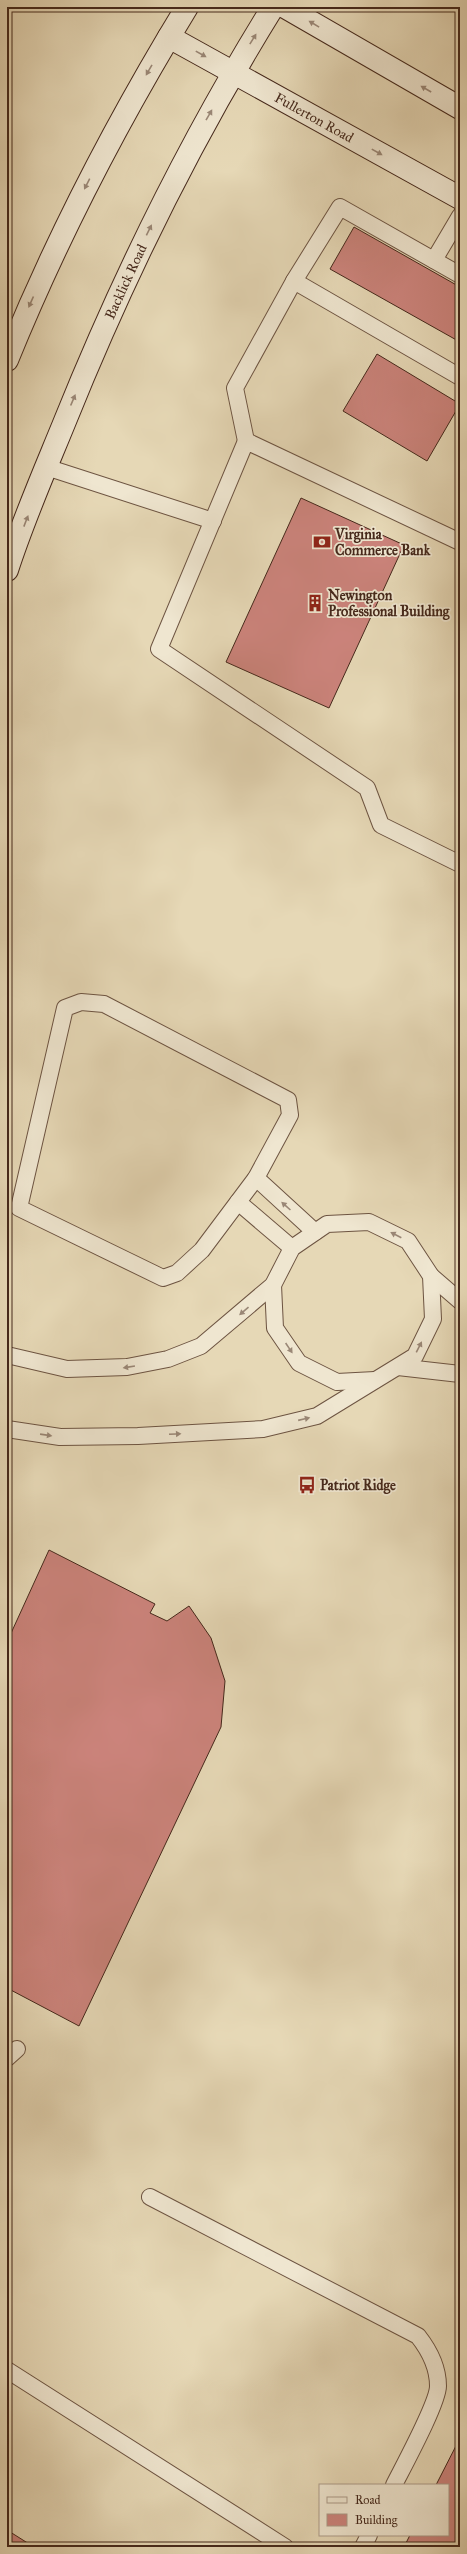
<svg xmlns="http://www.w3.org/2000/svg" width="467" height="2554" viewBox="0 0 467 2554" font-family="'IM FELL Great Primer',serif">
<rect width="100%" height="100%" fill="#e6d8b6"/>
<filter id="stains"><feTurbulence type="fractalNoise" baseFrequency=".005" numOctaves="4"/><feColorMatrix values="0 0 0 0 .2 0 0 0 0 .09 0 0 0 0 .02 0 0 0 .5 -.17"/></filter>
<radialGradient id="worn" r=".72"><stop offset=".6" stop-color="#630" stop-opacity="0"/><stop offset="1" stop-color="#630" stop-opacity=".3"/></radialGradient>
<g fill="#cb837b" stroke="#45281b">
<path d="M354 227 460 287V342L330 269Z"/>
<path d="M377 354 460 404 427 461 343 411Z"/>
<path d="M301 498 404 545 329 708 226 662Z"/>
<path d="M49 1550 155 1604 150 1613 167 1621 189 1606 211 1638 225 1681 221 1727 79 2026 7 1988V1642Z"/>
<path d="M460 2438V2547H409L405 2545 410 2535H448V2485H436Z"/>
<path d="M7 2530 34 2547H7Z"/>
</g>
<g fill="none" stroke-linecap="round" stroke-linejoin="round">
<g stroke="#6d5442" stroke-width="18">
<g id="lane">
<path d="M434 260 460 216"/>
<path d="M294 281 460 377"/>
<path d="M246 441 235 388 294 281 340 207 460 275"/>
<path d="M46 467 213 521"/>
<path d="M460 542 246 441 159 649 367 788 381 825 460 864"/>
<path d="M81 1002 104 1004 288 1100 290 1115 256 1178 202 1250 177 1273 163 1278 19 1208 65 1008Z"/>
<path d="M256 1178 315 1232"/>
<path d="M238 1202 292 1248"/>
<path d="M431 1276 460 1301"/>
<path d="M273 1285 275 1328 299 1363 337 1382 375 1380"/>
<path d="M7 1355 67 1369 127 1367 168 1359 201 1346 273 1285 292 1248 327 1224 369 1222 408 1241 431 1276 433 1319 415 1356 317 1416 263 1429 138 1436 60 1437 7 1429"/>
<path d="M398 1367 460 1374"/>
<path d="M7 2058 17 2049"/>
<path d="M150 2197 418 2336C429 2350 438 2368 438 2386 438 2403 403 2467 394 2485"/>
<path d="M7 2370 285 2547"/>
<path d="M363 2547 369 2535"/>
</g>
</g>
<g stroke="#45281b" stroke-width="24">
<g id="secondary">
<path d="M285 7 460 108"/>
<path id="s1" d="M169 37 460 198"/>
<path d="M7 360C57 237 118 120 187 7"/>
<path id="s2" d="M7 570C23 520 45 470 65 421 123 277 191 139 273 7"/>
</g>
</g>
<use href="#lane" stroke="#efe6d0" stroke-width="16"/>
<use href="#secondary" stroke="#efe6d0" stroke-width="22"/>
</g>
<defs><path id="oneway-solid" d="M-6-.8H1V-3.2L6.5 0L1 3.2V.8H-6Z"/></defs>
<g fill="#9a8776">
<use href="#oneway-solid" transform="translate(314 24) rotate(-149)"/>
<use href="#oneway-solid" transform="translate(253 39) rotate(-58)"/>
<use href="#oneway-solid" transform="translate(201 54) rotate(29)"/>
<use href="#oneway-solid" transform="translate(149 70) rotate(120)"/>
<use href="#oneway-solid" transform="translate(426 89) rotate(-150)"/>
<use href="#oneway-solid" transform="translate(209 115) rotate(-60)"/>
<use href="#oneway-solid" transform="translate(377 152) rotate(29)"/>
<use href="#oneway-solid" transform="translate(87 184) rotate(117)"/>
<use href="#oneway-solid" transform="translate(149 230) rotate(-64)"/>
<use href="#oneway-solid" transform="translate(31 302) rotate(114)"/>
<use href="#oneway-solid" transform="translate(73 400) rotate(-67)"/>
<use href="#oneway-solid" transform="translate(26 521) rotate(-69)"/>
<use href="#oneway-solid" transform="translate(286 1206) rotate(-138)"/>
<use href="#oneway-solid" transform="translate(396 1235) rotate(-153)"/>
<use href="#oneway-solid" transform="translate(244 1311) rotate(139)"/>
<use href="#oneway-solid" transform="translate(419 1347) rotate(-63)"/>
<use href="#oneway-solid" transform="translate(289 1348) rotate(56)"/>
<use href="#oneway-solid" transform="translate(129 1367) rotate(171)"/>
<use href="#oneway-solid" transform="translate(304 1419) rotate(-13)"/>
<use href="#oneway-solid" transform="translate(175 1434) rotate(-3)"/>
<use href="#oneway-solid" transform="translate(46 1435) rotate(8)"/>
</g>
<defs>
<g id="bank-bare" transform="scale(1.38)"><path d="M-6-4H6V4H-6ZM0-2.3a2.3 2.3 0 1 0 0 4.6a2.3 2.3 0 1 0 0-4.6Z" fill="#8f2418" stroke="#efe6d0" stroke-width="2.5" paint-order="stroke"/></g>
<g id="building-bare" transform="scale(1.38)"><path d="M-4-6H4V6H1V3H-1V6H-4ZM-2.5-4.3h1.7v1.8h-1.7ZM.8-4.3h1.7v1.8H.8ZM-2.5-1h1.7V.8h-1.7ZM.8-1h1.7V.8H.8Z" fill="#8f2418" stroke="#efe6d0" stroke-width="2.5" paint-order="stroke"/></g>
<g id="bus-bare" transform="scale(1.38)"><path d="M-5-6H5V4H4V6H2V4H-2V6H-4V4H-5ZM-3.5-4V0h7V-4ZM-3.5 1.2v1.5H-2V1.2ZM2 1.2v1.5H3.5V1.2Z" fill="#8f2418" stroke="#efe6d0" stroke-width="2.5" paint-order="stroke"/></g>
</defs>
<g fill-rule="evenodd">
<use href="#bank-bare" x="322" y="542"/>
<use href="#building-bare" x="315" y="603"/>
<use href="#bus-bare" x="307" y="1485"/>
</g>
<g text-anchor="middle" dominant-baseline="central" stroke-width="3.5" stroke-linejoin="round" paint-order="stroke">
<g font-size="14" fill="#45281b" stroke="#efe6d0">
<text stroke="none"><textPath href="#s1" startOffset="166">Fullerton Road</textPath></text>
<text stroke="none"><textPath href="#s2" startOffset="312">Backlick Road</textPath></text>
</g>
<g font-size="14" font-weight="bold" fill="#45281b" stroke="#efe6d0" text-anchor="start">
<text x="335" y="534">Virginia<tspan x="335" dy="16">Commerce Bank</tspan></text>
<text x="328" y="595">Newington<tspan x="328" dy="16">Professional Building</tspan></text>
<text x="320" y="1485">Patriot Ridge</text>
</g>
</g>
<rect width="467" height="2554" fill="none" stroke="#e6d8b6" stroke-width="24"/>
<rect x="8" y="8" width="451" height="2538" fill="none" stroke="#45281b" stroke-width="2"/>
<rect x="12" y="12" width="443" height="2530" fill="none" stroke="#45281b"/>
<rect x="319" y="2484" width="130" height="52" fill="#efe6d0" stroke="#ab9a88"/>
<rect x="327" y="2497" width="20" height="6" fill="#efe6d0" stroke="#ab9a88"/>
<text x="355" y="2504" font-size="12" fill="#45281b">Road</text>
<rect x="327" y="2514" width="20" height="12" fill="#cb837b" stroke="#ab9a88"/>
<text x="355" y="2524" font-size="12" fill="#45281b">Building</text>
<rect width="100%" height="100%" filter="url(#stains)"/>
<rect width="100%" height="100%" fill="url(#worn)"/>
</svg>
